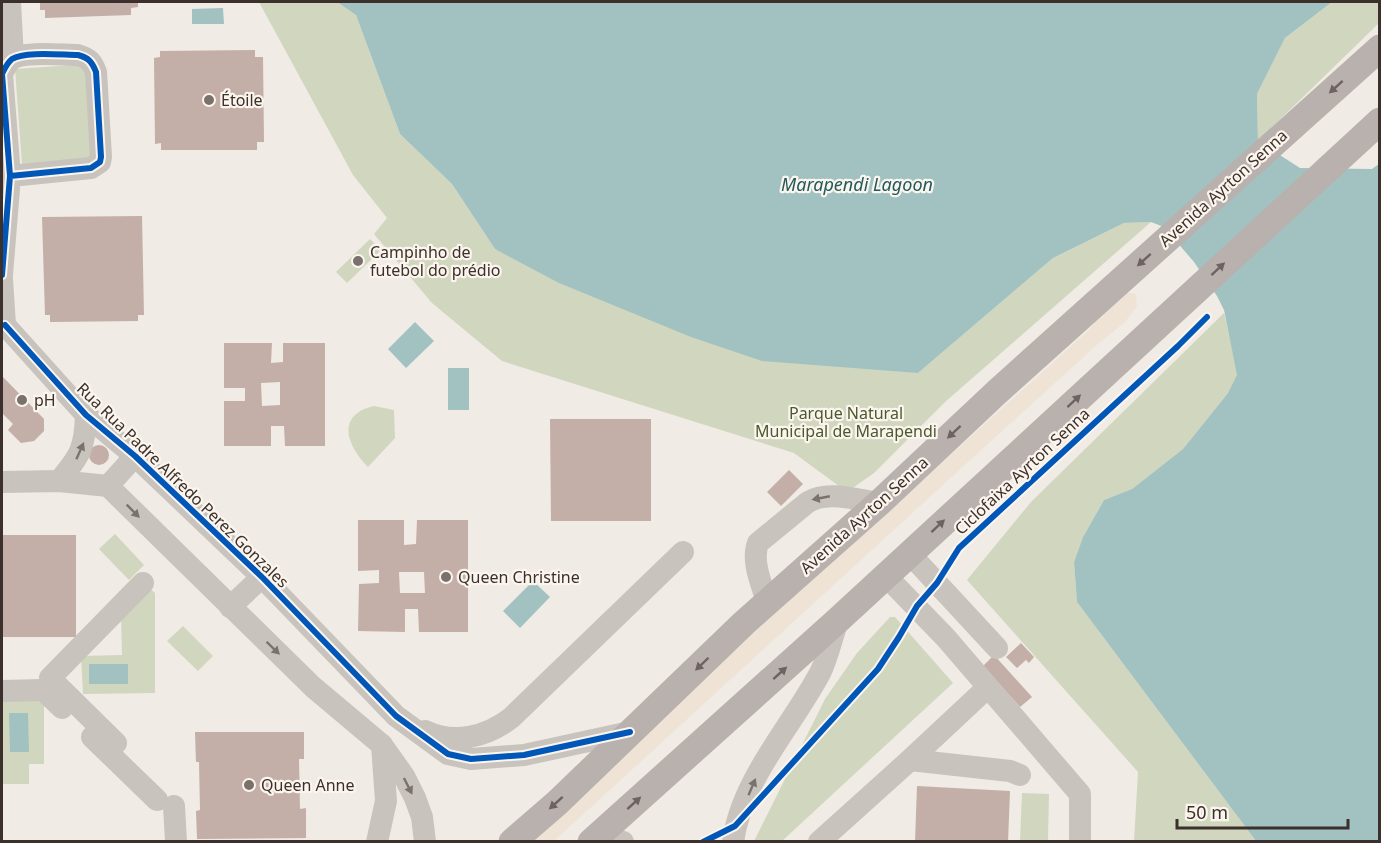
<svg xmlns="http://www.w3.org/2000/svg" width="1381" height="843" viewBox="0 0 1381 843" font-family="'Noto Sans',sans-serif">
<rect width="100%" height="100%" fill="#f0ebe5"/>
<g fill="#d1d6bf">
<path d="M259 2H337L356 15 400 134 452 184 495 249 918 373 1053 258 1124 223 1151 222 945 402 874 473 847 492 794 453 502 361 432 303 374 234 387 218 353 175Z"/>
<path d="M1332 2H1379V23L1258 141 1257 94 1285 38Z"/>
<path d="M88 64 95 159 22 164 15 69Z"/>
<path d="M370 239 381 250 347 283 336 272Z"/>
<path d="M1224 313 1238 375 1228 393 1183 449 1132 489 1104 500 1083 537 1074 562 1077 602 1256 841H1134L1138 772 967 580 1031 502Z"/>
<path d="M374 406 394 410 395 438 368 467C347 446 335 415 374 406Z"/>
<path d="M115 534 144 565 129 580 99 549Z"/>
<path d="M149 588 155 593V693L83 694 81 656 122 655 121 614Z"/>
<path d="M890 617H895L953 683 782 841H754L825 699 857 653Z"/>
<path d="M183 626 213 656 198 671 167 641Z"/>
<path d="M2 701H44V764H29V784H2Z"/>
<path d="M1022 793 1049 794 1048 841H1020Z"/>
</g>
<path fill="#eee3d5" d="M1122 291 1136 294 1137 306 1125 322 1099 343 968 462 554 841 522 842 1089 330 1108 302Z"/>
<g fill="#a1c2c1">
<path d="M337 2H1332L1285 38 1257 94 1258 141 1300 168 1372 169 1379 164V841H1256L1077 602 1074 562 1083 537 1104 500 1132 489 1183 449 1228 393 1237 375 1224 310 1217 296 1194 262 1164 227 1151 222 1124 223 1053 258 918 373 762 361 691 337 559 283 495 249 452 184 400 134 356 15Z"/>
<path d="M223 8 224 24H192V9Z"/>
<path d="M415 322 434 341 406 368 388 349Z"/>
<rect x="448" y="368" width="21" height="42"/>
<path d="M533 581 550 597 520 628 503 611Z"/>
<rect x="89" y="664" width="39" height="20"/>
<path d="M9 713H28L29 752H10Z"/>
</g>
<g fill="#c3afa7" fill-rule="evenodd">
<path d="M40 2H138V7L131 8V15L45 18V10H40Z"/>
<path d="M255 50V57H263L264 142H257V150H161V143L155 144 154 58 160 57V51Z"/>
<path d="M142 216 144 315H138V321L50 322V315H45L42 217Z"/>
<path d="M224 343H272L271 363 283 362V343H325V446H285L284 426H271V446H224V401H245V388H224ZM280 382V405L262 406 261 383Z"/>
<path d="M2 376 44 419V431L34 441 21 443 8 430 13 424 2 413Z"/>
<path d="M550 419H651V521H551Z"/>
<circle cx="99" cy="455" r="10"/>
<path d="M789 470 803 484 781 506 767 492Z"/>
<path d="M358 520H404V545L416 544 417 520H468V632H419L418 609H405V632L358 631 359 584 379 583V570L358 571ZM399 572H424L425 593H400Z"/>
<rect x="2" y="535" width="74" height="102"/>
<path d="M1021 643 1034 657 1029 663 1026 660 1017 668 1006 657Z"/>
<path d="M994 655 1032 697 1020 707 983 666Z"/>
<path d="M195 732H304V759H299L300 809 306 808V838L197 839 196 811 200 810 199 762H196Z"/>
<path d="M917 786 1010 791 1008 842H915Z"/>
</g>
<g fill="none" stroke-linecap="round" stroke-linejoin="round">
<g stroke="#c9c3be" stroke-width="22">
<path d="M10 2 13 58"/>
<path d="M2 275 10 176 2 74C5 68 7 63 12 59 25 51 62 55 78 55 89 58 92 62 96 72L101 157 100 162 91 168 10 176"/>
<path d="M2 279 5 325 2 323"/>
<path d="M5 325 86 415 135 456 262 577 396 716 448 754 471 759 524 755 630 732"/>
<path d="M59 481C80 456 85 448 86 415"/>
<path d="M2 482 59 481 108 486 313 687 382 745 404 776 415 798 422 817 425 842"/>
<path d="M108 486 135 456"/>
<path d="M909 553 997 648"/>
<path d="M886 576 946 638 1080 794V842"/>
<path d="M767 602C762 585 751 561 758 543L808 502C829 490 856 500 879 503"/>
<path d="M230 607 262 577"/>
<path d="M2 691 43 690 62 708"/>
<path d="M425 731C454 745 486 737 511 718L683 552"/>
<path d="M92 737 157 800"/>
<path d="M116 743 50 678 143 583"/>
<path d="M910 760 1010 771 1020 775"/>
<path d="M174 806 176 842"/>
<path d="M599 834 623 842"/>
<path d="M377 842 386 801 382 745"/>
<path d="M733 842C741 780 792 726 820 673 828 657 832 637 838 620"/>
<path d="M819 842 910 760 988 687"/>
</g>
<g stroke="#b8b1ad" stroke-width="27">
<path d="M512 842 557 803 744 623 879 503 997 392 1380 48"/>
<path d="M591 842 838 620 1380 121"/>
</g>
<g stroke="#fbf5ee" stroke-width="10">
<g id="cycleway">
<path d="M2 275 10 176 2 74C5 68 7 63 12 59 25 51 62 55 78 55 89 58 92 62 96 72L101 157 100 162 91 168 10 176"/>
<path d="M5 325 86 415 135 456 262 577 396 716 448 754 471 759 524 755 630 732"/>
<path d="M703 842 735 826 878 669 899 637 917 606 937 583 959 548 1178 346 1207 317"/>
</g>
</g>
<use href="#cycleway" stroke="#0057b8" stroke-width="6"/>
</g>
<defs><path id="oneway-solid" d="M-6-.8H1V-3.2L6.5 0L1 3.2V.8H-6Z" transform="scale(1.5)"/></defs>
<g fill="#6d645f">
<use href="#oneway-solid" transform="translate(1336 87) rotate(138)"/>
<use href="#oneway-solid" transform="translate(1144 260) rotate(138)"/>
<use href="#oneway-solid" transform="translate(1218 269) rotate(-43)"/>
<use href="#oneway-solid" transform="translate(1074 401) rotate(-43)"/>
<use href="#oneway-solid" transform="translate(954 432) rotate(137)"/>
<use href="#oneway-solid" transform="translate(938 526) rotate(-43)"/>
<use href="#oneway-solid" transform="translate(702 664) rotate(136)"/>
<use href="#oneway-solid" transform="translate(780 673) rotate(-42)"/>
<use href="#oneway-solid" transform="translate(556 803) rotate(138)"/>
<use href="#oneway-solid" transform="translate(634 803) rotate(-42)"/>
</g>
<g fill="#7b726d">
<use href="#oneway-solid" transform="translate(80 451) rotate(-66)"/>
<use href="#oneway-solid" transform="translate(821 498) rotate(169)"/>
<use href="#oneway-solid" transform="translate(133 511) rotate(45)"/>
<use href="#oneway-solid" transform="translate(273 648) rotate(44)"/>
<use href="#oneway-solid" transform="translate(408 786) rotate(63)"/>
<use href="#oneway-solid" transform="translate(752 787) rotate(-67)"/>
</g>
<g fill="#7a716c" stroke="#fbf5ee" stroke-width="2">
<circle cx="209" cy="100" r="6"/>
<circle cx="358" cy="261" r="6"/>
<circle cx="22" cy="400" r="6"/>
<circle cx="446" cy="577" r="6"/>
<circle cx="249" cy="785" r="6"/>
</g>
<g text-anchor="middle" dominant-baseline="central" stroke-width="4.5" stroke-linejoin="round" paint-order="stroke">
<g font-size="16" fill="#3b302b" stroke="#fbf5ee" text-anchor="start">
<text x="221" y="100">Étoile</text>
<text x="370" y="252">Campinho de<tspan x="370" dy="18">futebol do prédio</tspan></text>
<text x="34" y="400">pH</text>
<text x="458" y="577">Queen Christine</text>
<text x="261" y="785">Queen Anne</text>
</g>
<g font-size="16" fill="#3b302b" stroke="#fbf5ee">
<text transform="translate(1223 188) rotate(-42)">Avenida Ayrton Senna</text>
<text transform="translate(1022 471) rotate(-43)">Ciclofaixa Ayrton Senna</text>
<text transform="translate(183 485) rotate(44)">Rua Rua Padre Alfredo Perez Gonzales</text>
<text transform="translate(864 515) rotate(-42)">Avenida Ayrton Senna</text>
</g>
<g font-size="16" fill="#4a5a2e" stroke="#fbf5ee">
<text x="846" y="413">Parque Natural<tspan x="846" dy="18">Municipal de Marapendi</tspan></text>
</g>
<g font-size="18" font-style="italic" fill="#1f5a5e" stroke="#fbf5ee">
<text x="857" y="184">Marapendi Lagoon</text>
</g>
</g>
<rect width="1381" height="843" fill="none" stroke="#3b302b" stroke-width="6"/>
<path d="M1177 819v9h171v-9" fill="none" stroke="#3b302b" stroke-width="3"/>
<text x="1186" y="819" font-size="18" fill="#3b302b" stroke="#fbf5ee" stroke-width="4.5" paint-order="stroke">50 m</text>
</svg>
